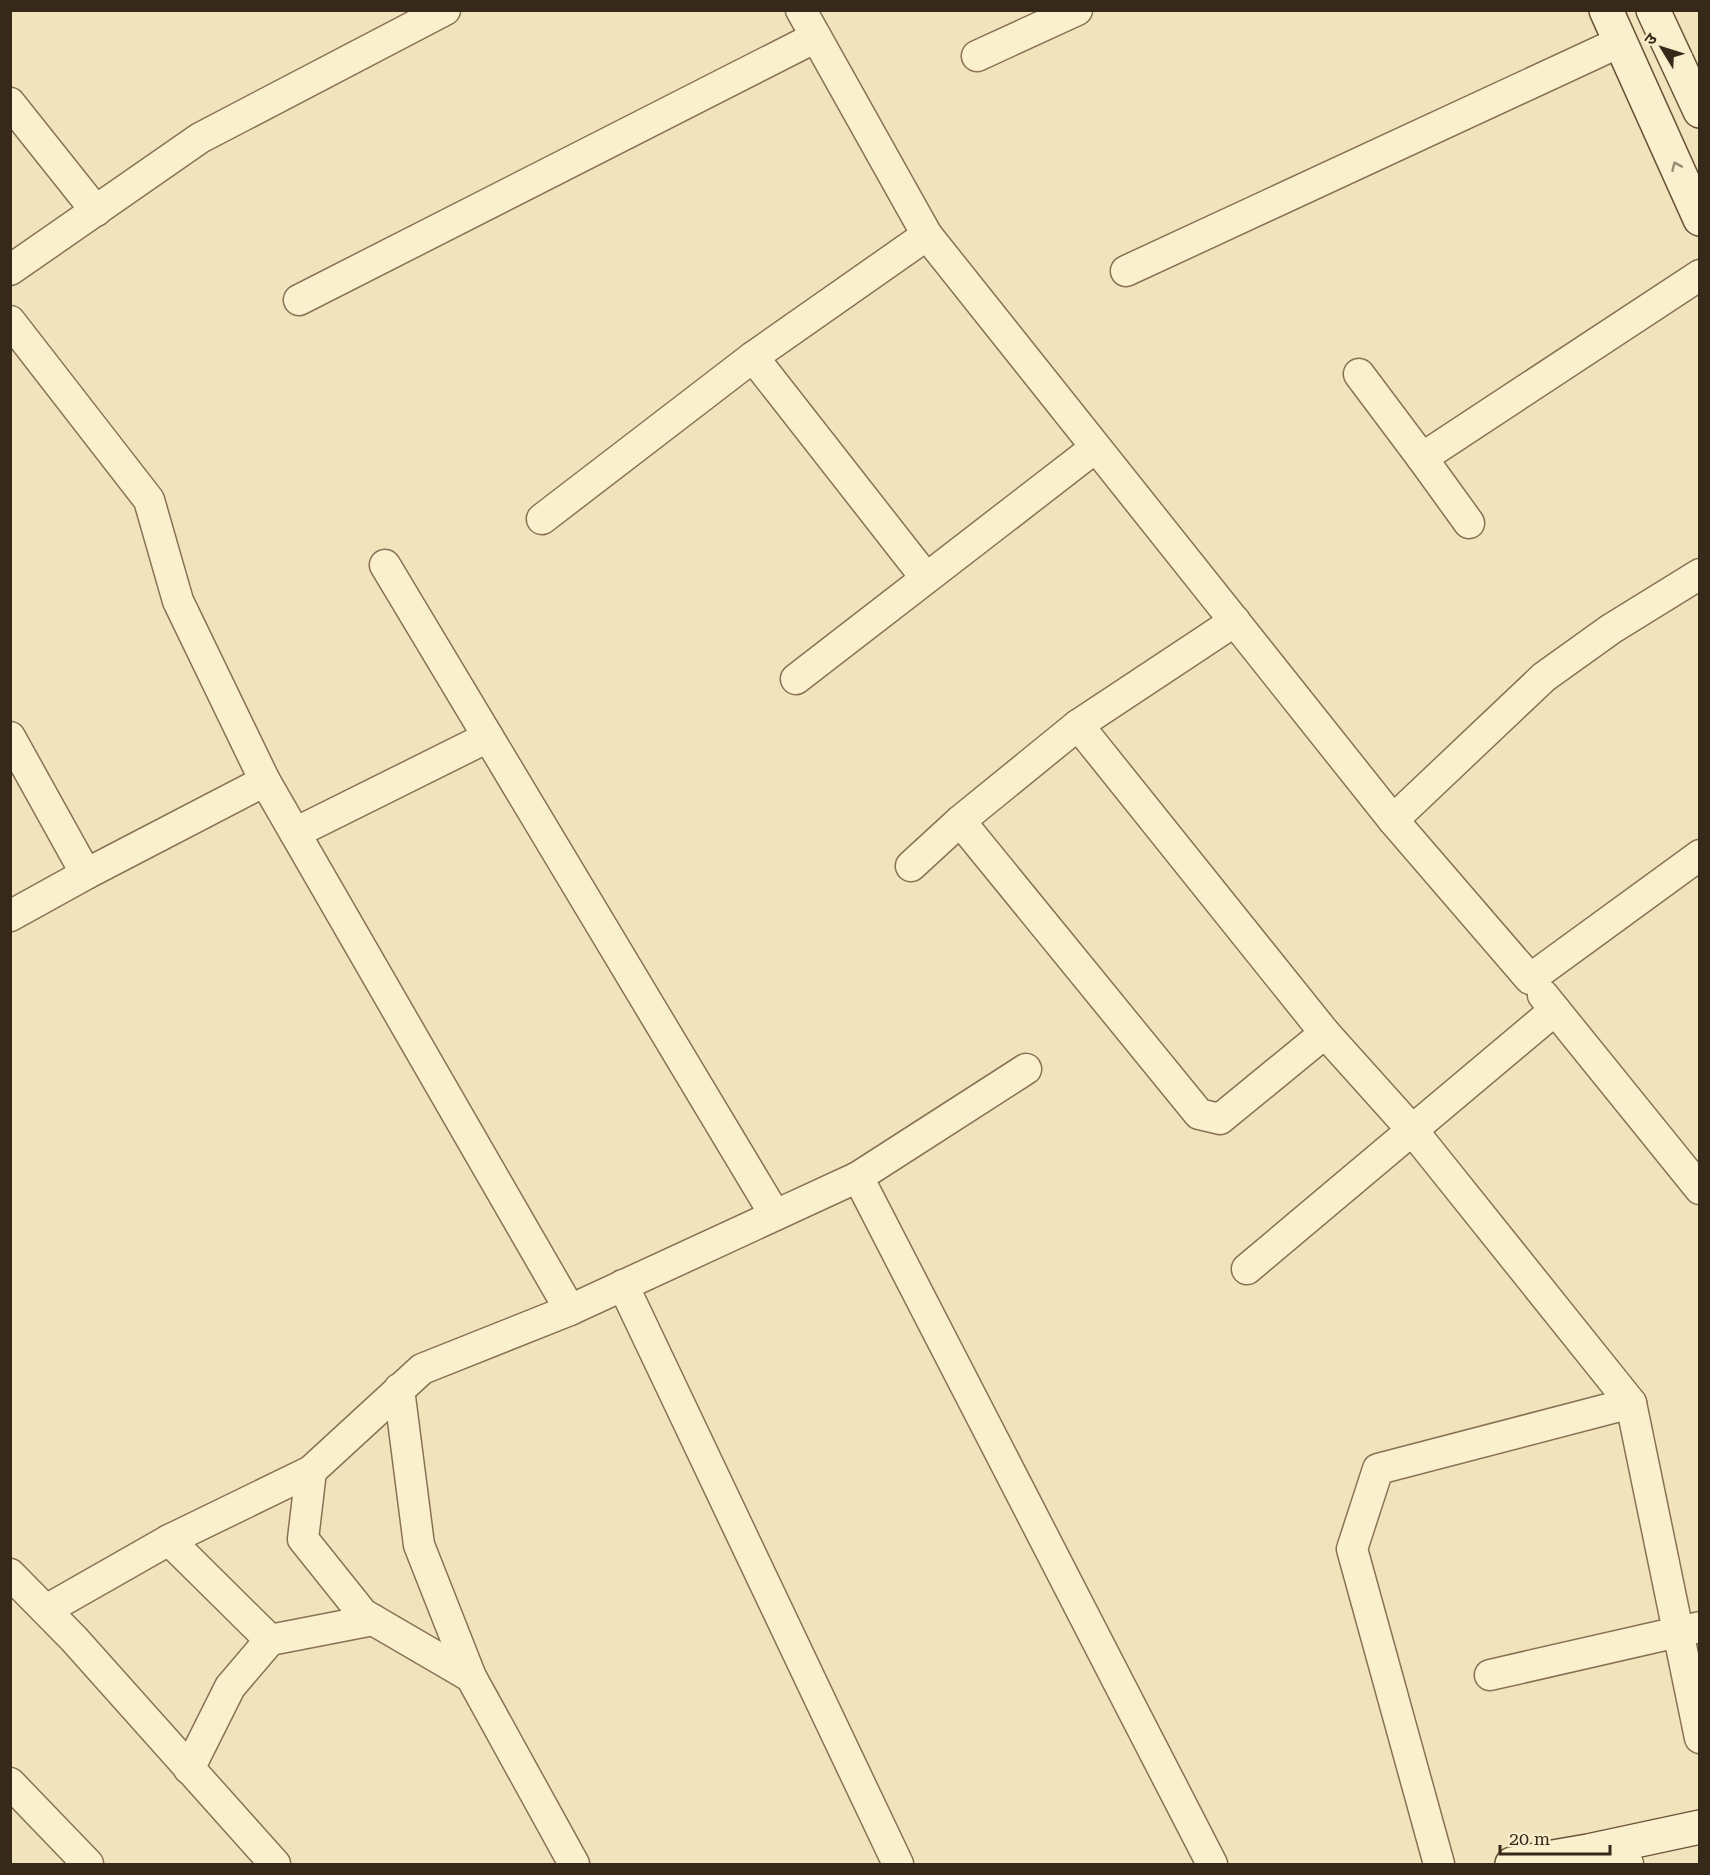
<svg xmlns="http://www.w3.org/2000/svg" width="1710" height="1875" viewBox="0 0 1710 1875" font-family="'Roboto Serif','Noto Sans Devanagari',serif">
<rect width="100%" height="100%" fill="#f1e3bb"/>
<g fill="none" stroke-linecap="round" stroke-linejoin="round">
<g stroke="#897254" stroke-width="33">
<g id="street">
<path d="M801 10 927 235 1393 820 1530 979 1700 855"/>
<path d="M977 56 1077 10"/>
<path d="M10 103 96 211"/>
<path d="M10 270 200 138 445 10"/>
<path d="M1126 271 1620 42"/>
<path d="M299 300 816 37"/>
<path d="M10 321 149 500 178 601 265 781 570 1310"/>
<path d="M753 357 926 578"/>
<path d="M1359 374 1422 458 1700 275"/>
<path d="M1422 458 1469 523"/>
<path d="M542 519 753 357 927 235"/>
<path d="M385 565 775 1215"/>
<path d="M796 679 1095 448"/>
<path d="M1078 725 1325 1033 1413 1131 1631 1403 1700 1738"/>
<path d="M10 737 86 874"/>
<path d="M1393 820 1544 677 1611 629 1700 574"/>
<path d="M960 821 1199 1114 1220 1119 1325 1033"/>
<path d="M295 833 488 737"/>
<path d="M911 866 960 821 1078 725 1235 621"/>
<path d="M10 916 86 874 265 781"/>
<path d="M1543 995 1700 1189"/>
<path d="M858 1177 1212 1864"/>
<path d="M1247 1269 1555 1010"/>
<path d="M623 1285 898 1864"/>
<path d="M399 1389 419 1545 471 1677"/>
<path d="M169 1540 270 1640"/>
<path d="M10 1574 74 1639 275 1864"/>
<path d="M46 1610 169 1540 311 1471"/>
<path d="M1490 1675 1700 1627"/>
<path d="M189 1769 230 1687 270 1640 373 1620"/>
<path d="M10 1783 88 1864"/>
<path d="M1619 1844 1628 1864"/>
<path d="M574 1864 471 1677 363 1614 303 1539 311 1471 422 1369 570 1310 858 1177 1026 1069"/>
<path d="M1439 1864 1352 1549 1378 1469 1631 1403"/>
</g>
</g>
<g stroke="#6a5337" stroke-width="36">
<g id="secondary">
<path d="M1606 10 1700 219"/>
<path d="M1653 10 1700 111"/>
<path d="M1512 1864 1588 1851 1700 1827"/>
</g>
</g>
<use href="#street" stroke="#fbf0ce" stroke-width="30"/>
<use href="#secondary" stroke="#fbf0ce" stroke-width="33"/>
</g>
<defs><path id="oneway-chevron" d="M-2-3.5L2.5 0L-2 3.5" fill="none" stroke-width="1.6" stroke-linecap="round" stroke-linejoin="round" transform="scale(1.5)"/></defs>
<use stroke="#988c74" href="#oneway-chevron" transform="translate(1676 166) rotate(-114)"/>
<rect width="1710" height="1875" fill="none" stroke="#36291a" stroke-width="24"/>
<g transform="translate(1662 48) rotate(308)" stroke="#f8edcb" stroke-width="4.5" paint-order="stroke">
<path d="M0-4.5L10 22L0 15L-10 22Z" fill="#36291a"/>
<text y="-9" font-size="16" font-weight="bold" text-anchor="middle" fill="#36291a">उ</text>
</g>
<path d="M1500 1845v9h110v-9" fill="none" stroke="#36291a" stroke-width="3"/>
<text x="1509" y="1845" font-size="18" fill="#36291a" stroke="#f8edcb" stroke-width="4.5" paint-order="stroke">20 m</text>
</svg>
